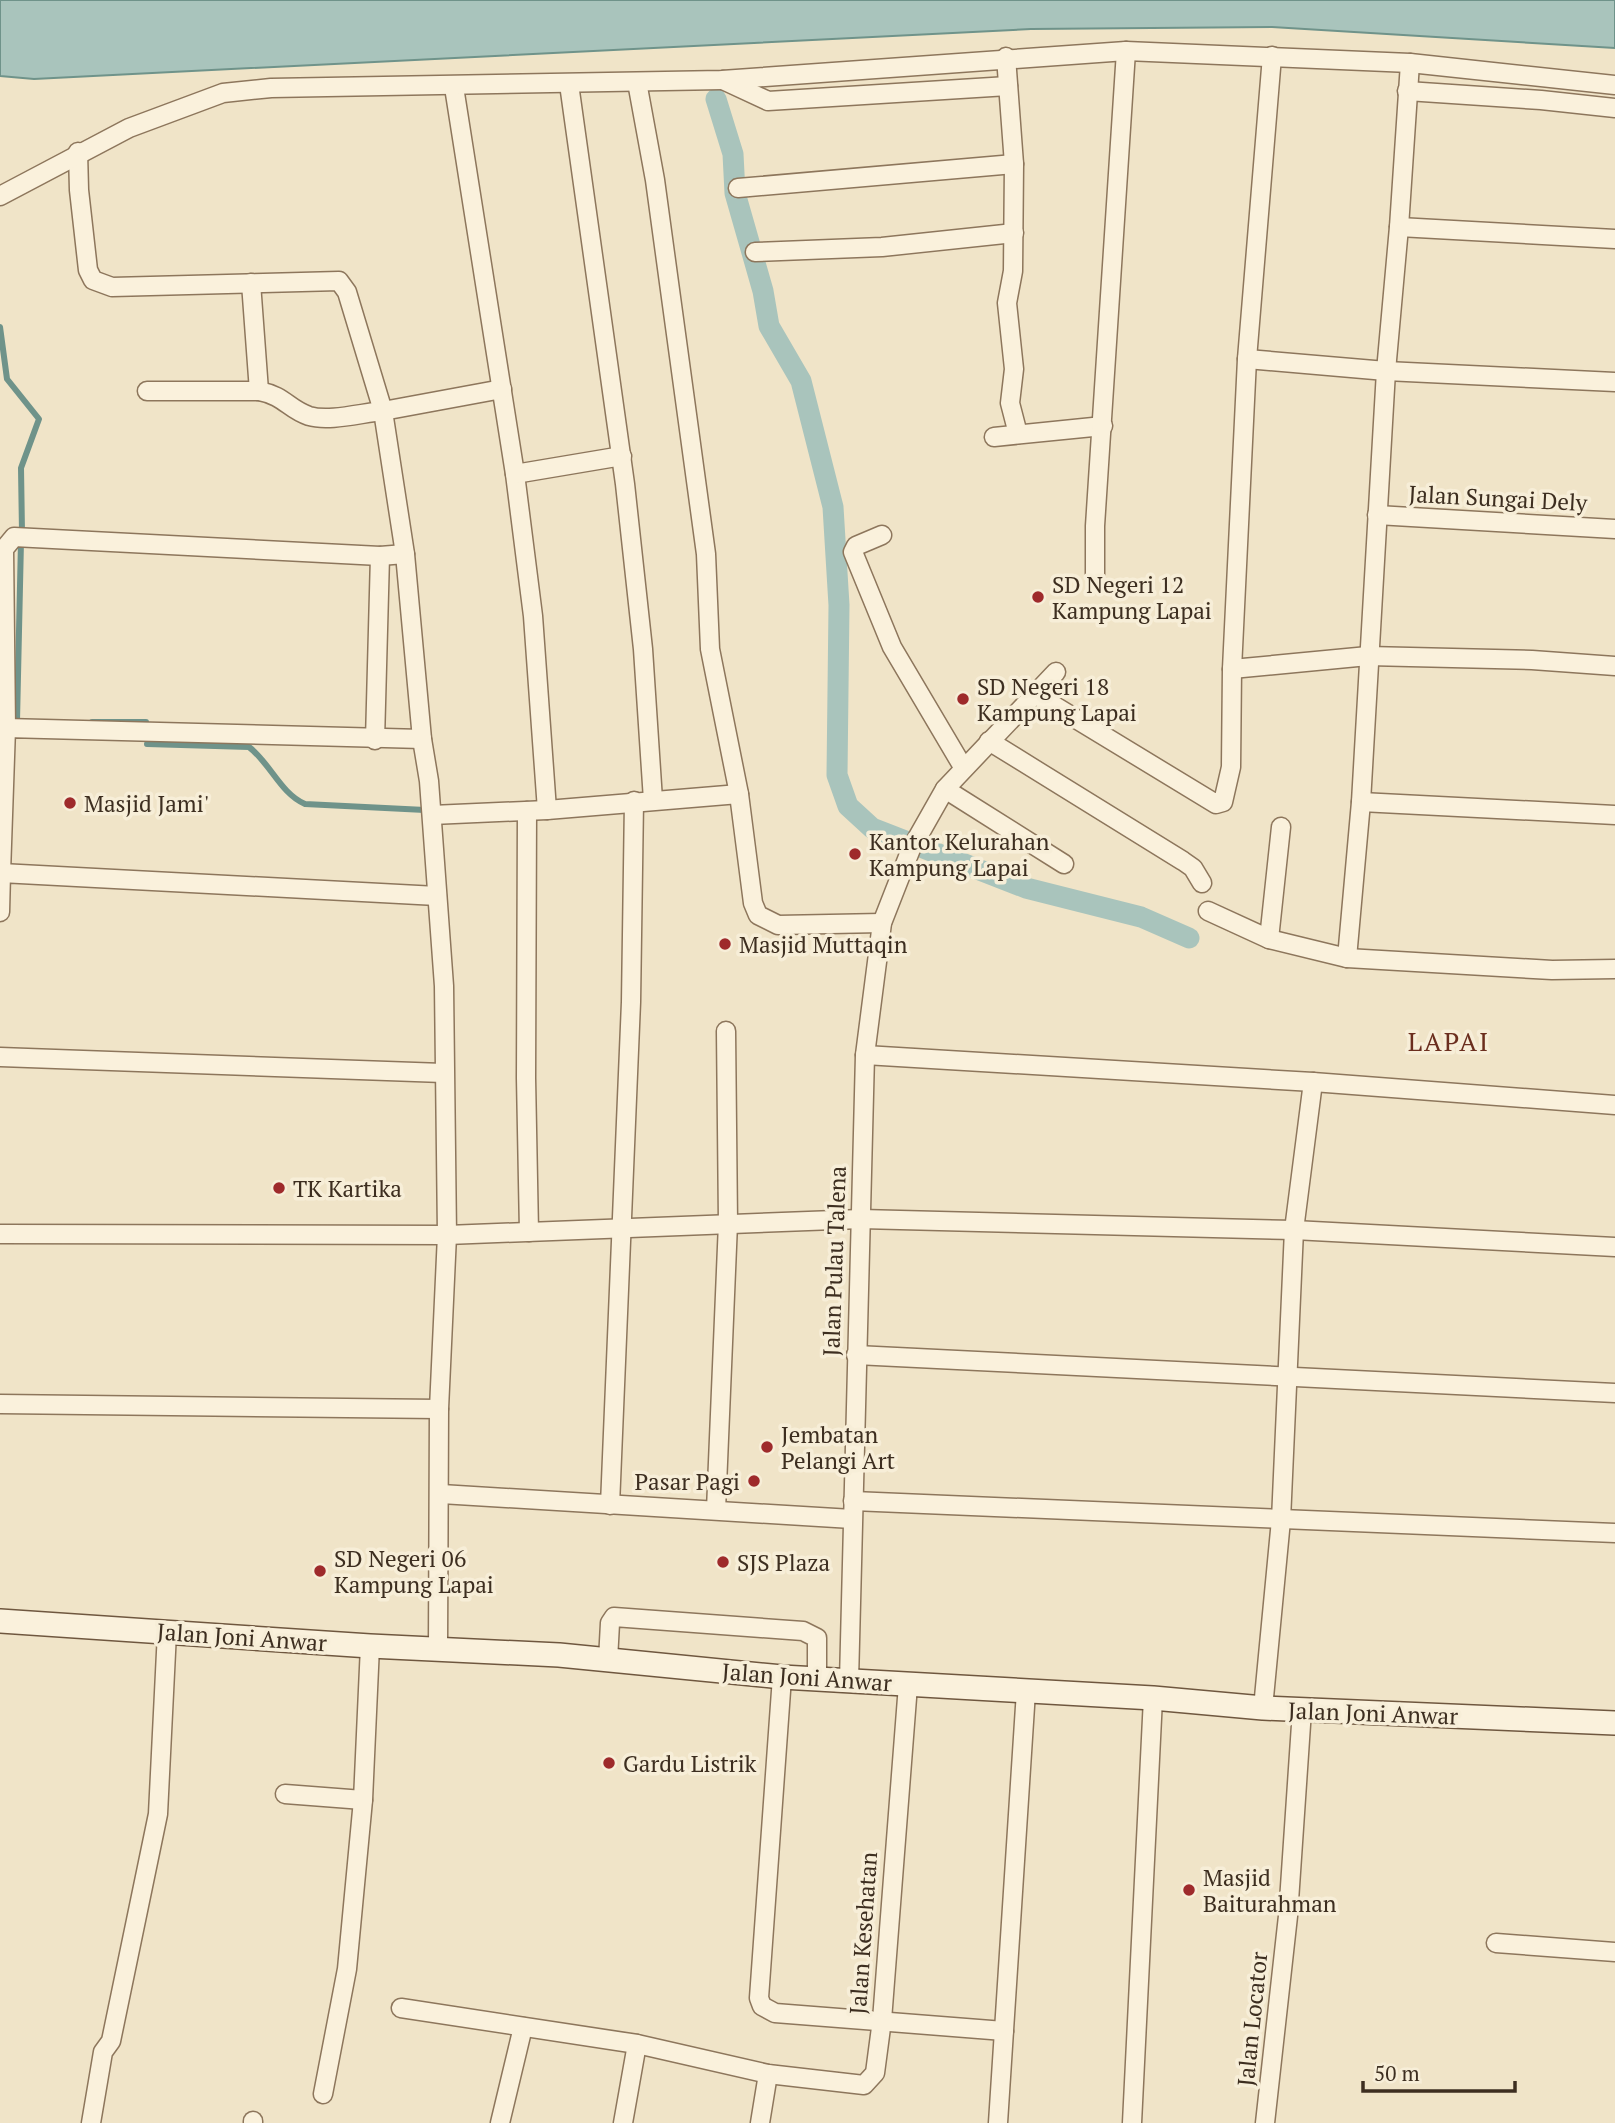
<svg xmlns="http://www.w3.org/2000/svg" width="1615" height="2123" viewBox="0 0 1615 2123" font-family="'PT Serif',serif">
<rect width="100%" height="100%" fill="#f0e4c8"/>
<path fill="#a9c4bc" stroke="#6f938a" stroke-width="2" d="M0 0H1615V48L1272 27 1031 29 34 79 0 76Z"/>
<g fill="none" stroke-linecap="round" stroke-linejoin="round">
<g stroke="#6f938a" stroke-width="6">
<path d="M0 327 7 379 39 419 21 468 22 532"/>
<path d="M21 541 17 721H22"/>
<path d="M92 722H146"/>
<path d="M147 744 249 747C270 763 281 794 305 804L425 810"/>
</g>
<path stroke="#a9c4bc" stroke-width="21" d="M716 99 733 154 735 193 763 291 769 326 801 381 833 507 839 605 837 775 848 806 872 828 1026 888 1141 917 1189 938"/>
<g stroke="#8d765c" stroke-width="21">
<g id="street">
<path d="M1006 57 1014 164 1013 271 1007 303 1014 369 1010 403 1018 434"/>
<path d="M723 80 768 101 1008 86"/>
<path d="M637 82 655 180 706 554 710 649 739 794 753 903 758 915 778 925 882 923"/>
<path d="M569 84 625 484 643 649 653 800"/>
<path d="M454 87 515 474 533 616 547 810"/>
<path d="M1407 91 1541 100 1615 108"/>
<path d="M78 152 79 190 88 270 93 280 112 287 339 281 347 292 383 411C361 413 329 422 309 416 288 409 285 396 259 391H147"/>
<path d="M738 188 1014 164"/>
<path d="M0 196 129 128 223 93 271 88 722 80 1126 51 1410 63 1615 85"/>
<path d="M1399 227 1615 239"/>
<path d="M755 252 882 247 1014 233"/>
<path d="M251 283 259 391"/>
<path d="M1247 359 1386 371 1615 382"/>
<path d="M994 437 1103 426"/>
<path d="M515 474 622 456"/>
<path d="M1377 515 1615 529"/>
<path d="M882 535 856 546 853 552 892 647 963 767"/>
<path d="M1095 575V526L1126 51"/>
<path d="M1232 669 1368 656 1532 660 1615 666"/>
<path d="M1035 694 1216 804 1223 802 1231 767 1232 669 1247 359 1272 56"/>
<path d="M6 728 4 549 14 537 380 556 405 554"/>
<path d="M375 740 380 556"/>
<path d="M989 741 1183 861 1193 868 1202 883"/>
<path d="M945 789 1064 864"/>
<path d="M1361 802 1615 815"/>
<path d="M527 811 526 1078 529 1232"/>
<path d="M432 815 547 810 739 794"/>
<path d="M1 873 6 728 422 739"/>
<path d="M1208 911 1269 939 1347 958 1552 970 1615 969"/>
<path d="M0 912 1 873 437 896"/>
<path d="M1269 939 1281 827"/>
<path d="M1347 958 1361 802 1386 371 1399 227 1410 63"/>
<path d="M865 1055 1313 1082 1615 1105"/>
<path d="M0 1057 443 1073"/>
<path d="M0 1234 447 1235 861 1219 1294 1230 1615 1247"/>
<path d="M856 1355 1615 1393"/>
<path d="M0 1404 439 1409"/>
<path d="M441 1494 852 1519"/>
<path d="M853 1501 1615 1533"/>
<path d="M610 1505 631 1002 634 801"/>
<path d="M716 1510 728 1223 726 1031"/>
<path d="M438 1648 439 1409 447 1235 444 986 429 781 422 739 405 554 383 411 502 389"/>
<path d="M608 1660 610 1623 614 1617 803 1631 817 1638V1679"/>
<path d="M782 1677 759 1998 762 2006 775 2013 1004 2031"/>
<path d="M849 1681 865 1055 882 923 911 849 945 789 1056 672"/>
<path d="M1263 1708 1281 1520 1294 1230 1313 1082"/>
<path d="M285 1794 363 1800"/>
<path d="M1496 1943 1615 1952"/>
<path d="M401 2008 637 2044 768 2074 864 2085 875 2073 882 2020 908 1685"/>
<path d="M323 2094 347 1969 363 1800 370 1646"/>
<path d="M91 2123 103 2052 111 2041 158 1814 167 1632"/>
<path d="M253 2123V2121"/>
<path d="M500 2123 523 2027"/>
<path d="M623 2123 637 2044"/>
<path d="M760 2123 768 2074"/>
<path d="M998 2123 1026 1691"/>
<path d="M1132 2123 1153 1698"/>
<path d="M1265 2123 1288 1916 1302 1710"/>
</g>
</g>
<g stroke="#6f573f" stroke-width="26">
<path id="secondary" d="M0 1621 370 1646 559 1655 782 1677 1153 1698 1263 1708 1615 1723"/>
</g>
<use href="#street" stroke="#faf1dc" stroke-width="18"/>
<use href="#secondary" stroke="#faf1dc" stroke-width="23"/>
</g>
<g fill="#9e2a2b" stroke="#f7eed8" stroke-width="2.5">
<circle cx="1038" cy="597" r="7"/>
<circle cx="963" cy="699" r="7"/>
<circle cx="70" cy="803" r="7"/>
<circle cx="855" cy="854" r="7"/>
<circle cx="725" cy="944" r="7"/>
<circle cx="279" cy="1188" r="7"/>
<circle cx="767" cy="1447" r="7"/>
<circle cx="754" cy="1481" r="7"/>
<circle cx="723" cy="1562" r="7"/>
<circle cx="320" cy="1571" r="7"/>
<circle cx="609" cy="1763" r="7"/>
<circle cx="1189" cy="1890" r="7"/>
</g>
<g text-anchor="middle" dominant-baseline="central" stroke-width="7" stroke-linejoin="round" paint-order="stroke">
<g font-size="23" fill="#3d2e20" stroke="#f7eed8">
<text transform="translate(1498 498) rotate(3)">Jalan Sungai Dely</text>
<text transform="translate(834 1261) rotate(-88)">Jalan Pulau Talena</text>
<text transform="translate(242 1637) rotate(4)">Jalan Joni Anwar</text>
<text transform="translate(807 1677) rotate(4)">Jalan Joni Anwar</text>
<text transform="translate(1373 1713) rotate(2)">Jalan Joni Anwar</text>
<text transform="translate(863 1933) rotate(-86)">Jalan Kesehatan</text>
<text transform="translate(1252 2019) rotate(-84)">Jalan Locator</text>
</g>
<g font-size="23" fill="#3d2e20" stroke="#f7eed8" text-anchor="start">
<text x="1052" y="584">SD Negeri 12<tspan x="1052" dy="26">Kampung Lapai</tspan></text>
<text x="977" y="686">SD Negeri 18<tspan x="977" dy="26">Kampung Lapai</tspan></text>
<text x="84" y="803">Masjid Jami'</text>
<text x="869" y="841">Kantor Kelurahan<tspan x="869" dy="26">Kampung Lapai</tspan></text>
<text x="739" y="944">Masjid Muttaqin</text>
<text x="293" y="1188">TK Kartika</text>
<text x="781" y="1434">Jembatan<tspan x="781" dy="26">Pelangi Art</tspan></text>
<text x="740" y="1481" text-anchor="end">Pasar Pagi</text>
<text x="334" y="1558">SD Negeri 06<tspan x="334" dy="26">Kampung Lapai</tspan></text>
<text x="737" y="1562">SJS Plaza</text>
<text x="623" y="1763">Gardu Listrik</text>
<text x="1203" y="1877">Masjid<tspan x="1203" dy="26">Baiturahman</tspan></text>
</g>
<g font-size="26" letter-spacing="2" fill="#6b2e1e" stroke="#f7eed8">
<text x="1449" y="1041">LAPAI</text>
</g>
</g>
<path d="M1363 2081v10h152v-10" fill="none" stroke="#3d2e20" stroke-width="3.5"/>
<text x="1374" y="2081" font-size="21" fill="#3d2e20" stroke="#f7eed8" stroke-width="5" paint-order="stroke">50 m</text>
</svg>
